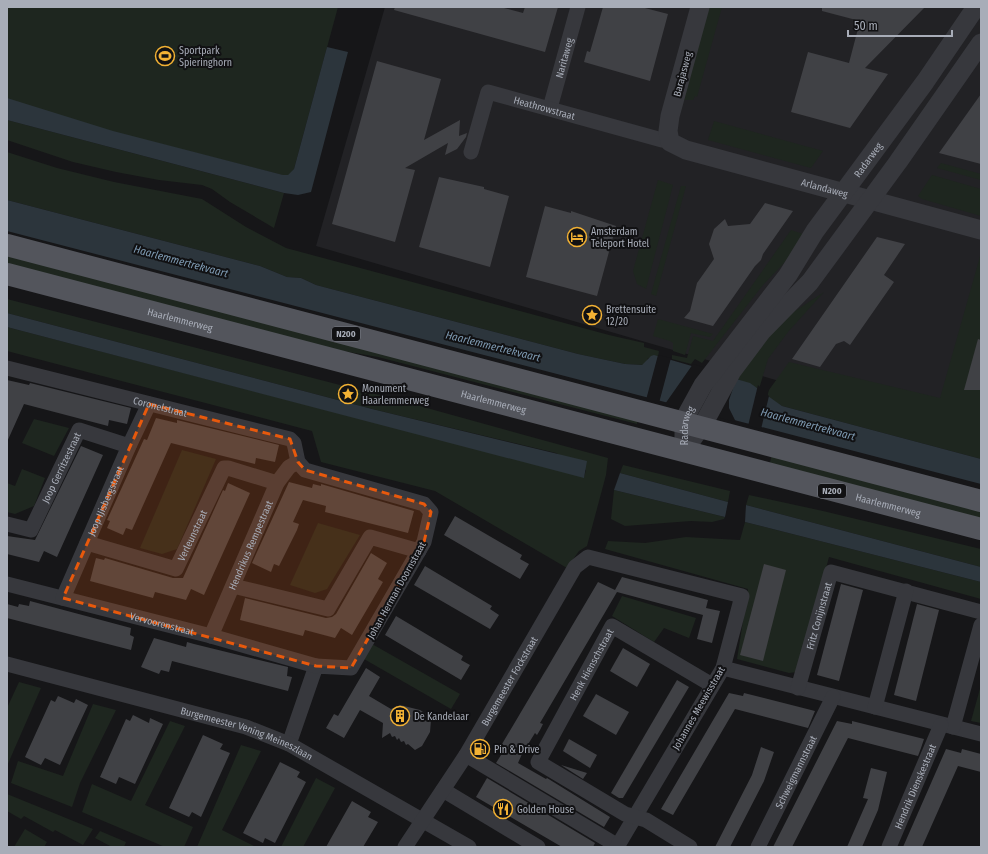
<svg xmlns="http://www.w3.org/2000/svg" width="988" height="854" font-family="'Fira Sans Condensed',sans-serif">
<rect width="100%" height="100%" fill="#161618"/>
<path fill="#222225" d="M385 7H981V432L817 392 316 246Z"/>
<g fill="#1e261f">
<path d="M7 7H338L294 169 291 174 286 176 7 105Z"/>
<path d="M709 7H722L697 97 695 96 693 100H684Z"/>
<path d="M7 120 284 193 274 228 230 202 212 189 202 185 159 180 116 172 73 162 7 140Z"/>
<path d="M714 121 823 151 811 168 708 140Z"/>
<path d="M7 152 57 168 114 182 202 199 246 227 286 248 609 335 644 343V347L659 351 658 357 648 358 646 363 642 365 625 364 578 354 316 285 301 278 287 277 260 266 7 200Z"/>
<path d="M941 163 981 174V180L937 168Z"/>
<path d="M932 175 981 189V216L922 199 918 196Z"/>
<path d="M658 180 673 185 646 289 637 284 633 271Z"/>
<path d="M681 186H686L656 296 651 294Z"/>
<path d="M791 230 803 234 785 262 763 285 702 363 695 359 691 364 672 359V355L687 358 693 336 713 341Z"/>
<path d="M7 253 638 418 637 424 378 357 314 346 7 266Z"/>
<path d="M981 253V459L782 406 767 397 769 390 789 362 940 398Z"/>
<path d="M824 292 788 332 768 359 759 389 737 379 777 323Z"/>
<path d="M7 299 398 400 608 458 606 475 587 546 579 551 567 568 435 491 321 462 312 431 7 351V327L584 477 586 470 556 453 372 409 7 313Z"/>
<path d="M658 319 713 334 710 337 691 333 685 355 673 351V343L670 341 653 336Z"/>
<path d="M34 419 69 428 54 456 22 443Z"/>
<path d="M182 450 216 459 177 549 162 554 140 548Z"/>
<path d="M772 454 981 508V521L769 467Z"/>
<path d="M623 465 730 491 728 502 620 473Z"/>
<path d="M22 469 45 478 34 506 15 514 7 512V483L15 486Z"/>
<path d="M614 490 725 517 724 519 712 522 691 521 625 526 611 519Z"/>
<path d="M749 495 823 511 981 549V567L746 505Z"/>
<path d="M745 522 981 582V599L829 557 799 670 797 672 789 673 737 659 748 589 605 549 608 541 645 543 686 537 740 540Z"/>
<path d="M318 523 360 535 327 589 315 593 290 585Z"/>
<path d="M622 596 696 618 689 638 664 628 654 642 612 616Z"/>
<path d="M372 644 460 694 451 709 364 659Z"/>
<path d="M19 682 41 688 7 766V708Z"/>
<path d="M981 685V723L971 721Z"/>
<path d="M93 704 116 710 80 783 72 807 11 783 18 761 63 776Z"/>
<path d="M170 721 185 726 145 805 193 827 184 847H165L82 812 92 784 131 801Z"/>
<path d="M241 745 261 751 222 830 256 847H197Z"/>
<path d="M316 778 335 788 303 847H281Z"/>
<path d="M7 794 93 829 83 845 55 830 53 832 24 816 21 819 7 811Z"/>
<path d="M25 829 47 842 44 847H14Z"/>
<path d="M100 831 126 842 124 847H112L95 838Z"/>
</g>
<g fill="#2c353c">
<path d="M327 47 348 52 311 192 298 195 284 193 7 120V98L113 131 283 175H288L294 169Z"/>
<path d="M7 200 260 266 287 277 301 278 316 285 578 354 625 364 642 365 651 356 654 355 750 383 782 406 981 459V484L7 231Z"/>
<path d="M7 313 372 409 587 461 584 478 7 327Z"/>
<path d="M620 473 728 502 725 517 614 490Z"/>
<path d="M746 505 981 567V582L745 522Z"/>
</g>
<g fill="#161618">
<path d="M658 355 671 358 659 403 646 400Z"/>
<path d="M693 364 737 377 729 400V408L736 422 665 404Z"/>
<path d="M758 385 769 396 761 429 748 426Z"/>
</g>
<g fill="#404145">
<path d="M395 7H500L523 13 525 7H558L545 52 394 10Z"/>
<path d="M603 7H641L668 14 650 81 584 62 587 51 590 52Z"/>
<path d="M822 7H925L865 68 888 74 850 128 791 112 808 52 849 63 860 21 822 11Z"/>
<path d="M377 61 441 79 424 140 460 120 459 136 467 133 466 137 457 149 445 155 448 143 405 168 415 170 395 242 332 224Z"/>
<path d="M981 94V164L939 153Z"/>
<path d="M439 177 484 187V189L509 196 490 267 419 247Z"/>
<path d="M765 203 793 211 763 254 761 260 755 266 713 326 684 318 690 311 697 283 714 259 709 244 714 229 725 219 728 226 750 224Z"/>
<path d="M545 206 571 213V211L616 226 597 296 526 277Z"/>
<path d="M877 237 905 244 884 275 894 282 850 345 844 341 836 344 820 367 792 359Z"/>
<path d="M978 339 981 340V390H964Z"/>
<path d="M7 380 29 385 30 383 131 408 127 424 109 420 108 426 24 404 7 442Z"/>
<path d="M156 418 177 423V420L279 445 275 462 256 458 255 464 171 443 132 530 126 528 123 535 107 528 110 521 107 520 144 439 147 440Z"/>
<path d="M81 446 103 455 57 557 44 551 39 562 7 554V536L35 540Z"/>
<path d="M289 482 312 488 313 484 321 486V484L414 511 408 533 325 512 326 506 303 500 293 522 299 524 297 530 279 566 274 564 271 572 252 563Z"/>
<path d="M228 483 250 493 204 595 191 589 186 600 155 592 153 598 90 581 96 558 104 560 105 558 173 578H183L223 490 225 491Z"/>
<path d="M455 516 522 555 520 559 529 564 520 579 444 535Z"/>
<path d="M371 553 387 563 378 579 383 582 352 635 341 628 335 638 305 630 303 636 240 620 245 598 326 618 332 617 336 614Z"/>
<path d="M764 564 786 570 763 661 740 655Z"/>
<path d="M425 566 492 606 490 609 499 615 490 629 414 585Z"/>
<path d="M622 577 708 600 706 608 720 611 712 643 697 639 703 615 617 592 540 723 543 724 540 730 537 735 535 733 522 754 518 763 546 779 547 778 610 817 604 827 496 763 506 747 502 744 598 582 615 590Z"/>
<path d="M841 584 863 590 839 681 817 675Z"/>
<path d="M30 601 131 628 130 635 134 637 131 650 7 618V604L18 607 19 604 29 606Z"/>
<path d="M917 604 939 610 916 701 894 695Z"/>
<path d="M396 616 463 656 461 660 470 665 461 680 385 635Z"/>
<path d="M154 638 186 647 187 642 194 644 288 667 287 676 292 677 288 691 172 661 169 672 161 670 159 674 141 667Z"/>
<path d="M623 648 650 664 637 687 610 671Z"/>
<path d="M366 668 380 677 369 696 391 709 400 705 420 710 429 716 431 720 430 732 422 746 415 750 408 744 406 745 404 741 401 742 399 738 397 740 395 736 392 737 390 733 382 738 383 723 360 710 344 738 326 728 334 714 338 716Z"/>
<path d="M677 680 689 687 623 798H619L611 793Z"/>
<path d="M729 693 743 696 744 693 815 711 808 728 735 709 673 815 661 809Z"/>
<path d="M596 694 629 712 616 735 583 716Z"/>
<path d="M58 696 74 703 76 699 88 705 60 765 45 758 41 765 25 757 51 700 55 702Z"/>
<path d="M133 715 149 723 150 718 163 724 135 784 119 777 116 784 100 777 126 719 130 721Z"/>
<path d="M837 721 852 724V721L924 739 921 748 918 756 848 738 792 847H773Z"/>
<path d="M203 735 223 744 220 749 230 753 201 817 192 812 189 817 169 808Z"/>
<path d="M569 739 597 755 590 768 563 751Z"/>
<path d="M761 747 774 752 764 781 730 847H715L752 775Z"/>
<path d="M946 749 961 753 962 749 981 754V772L958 766 922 847H903Z"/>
<path d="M280 762 300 772 297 777 306 782 275 843 265 838 263 843 243 833Z"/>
<path d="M561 765 587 773 583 779Z"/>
<path d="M871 768 887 772 878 810 862 847H847L868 799 863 798Z"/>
<path d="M487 778 595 843 593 847H562L476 797Z"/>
<path d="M352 801 371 812 368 817 378 822 363 847H326Z"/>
</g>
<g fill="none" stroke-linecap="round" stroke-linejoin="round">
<g stroke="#37383d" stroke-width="15">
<path id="s1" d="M550 108 578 7"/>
<path id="s2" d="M471 152 488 92 662 140"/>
<path id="s3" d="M7 368 290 439 294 443 298 462 305 470 424 504 431 512 424 542 351 668 316 666 289 744"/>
<path id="s4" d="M7 524 31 530 79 430 129 446"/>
<path id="s5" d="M87 543 176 569 224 468H228L277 483"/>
<path id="s6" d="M7 584 211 636 316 666"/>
<path d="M233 586 328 609 370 537 419 551"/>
<path id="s7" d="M63 598 129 446 149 404"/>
<path id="s8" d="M211 636 277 483 289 467 298 462"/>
<path id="s9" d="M7 664 246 727 289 744 469 847"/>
<path d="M723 668 981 734"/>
<path id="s10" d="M798 688 831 572 981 612"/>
<path d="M875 707 906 591"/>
<path d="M953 727 981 625"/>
<path d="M466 755 618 846"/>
<path d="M443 790 538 847"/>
<path id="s11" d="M405 847 466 755 575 567 588 557 742 596 723 668 617 847"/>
<path id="s12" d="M690 847 646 820 625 814 538 762 612 626 712 685"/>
<path id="s13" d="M758 847 833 697"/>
<path id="s14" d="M889 847 941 725"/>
</g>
<g stroke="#37383d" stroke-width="19">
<path id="s15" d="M700 7 670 116 668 131 670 142 686 150 981 230"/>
<path d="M693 438 705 421 732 371 762 331 810 282 898 162 981 43"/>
<path id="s16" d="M684 452V423L686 416 703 385 788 275 815 231 925 82 976 7"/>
</g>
<g stroke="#53555c" stroke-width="22">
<path d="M7 245 981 501"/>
<path id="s17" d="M7 274 981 529"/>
</g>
</g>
<path fill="#e8590c" fill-opacity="0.2" stroke="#e8590c" stroke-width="3" stroke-dasharray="8 5" stroke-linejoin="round" d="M149 404 290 439 298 462 305 470 424 504 431 512 424 542 351 668 316 666 63 598Z"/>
<defs>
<symbol id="stadium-ring" viewBox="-11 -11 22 22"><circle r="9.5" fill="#111113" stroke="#f2b134" stroke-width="1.5"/><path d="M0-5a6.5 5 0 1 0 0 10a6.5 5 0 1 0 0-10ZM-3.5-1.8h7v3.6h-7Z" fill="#f2b134"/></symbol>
<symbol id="hotel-ring" viewBox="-11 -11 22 22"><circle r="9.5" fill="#111113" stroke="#f2b134" stroke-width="1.5"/><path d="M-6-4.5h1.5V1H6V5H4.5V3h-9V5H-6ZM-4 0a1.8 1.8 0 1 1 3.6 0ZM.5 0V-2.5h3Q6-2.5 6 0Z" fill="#f2b134"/></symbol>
<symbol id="sight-ring" viewBox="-11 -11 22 22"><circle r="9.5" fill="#111113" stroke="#f2b134" stroke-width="1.5"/><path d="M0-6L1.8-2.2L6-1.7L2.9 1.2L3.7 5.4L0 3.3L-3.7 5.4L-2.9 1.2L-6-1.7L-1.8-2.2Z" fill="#f2b134"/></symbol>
<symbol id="building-ring" viewBox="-11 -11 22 22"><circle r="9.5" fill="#111113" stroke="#f2b134" stroke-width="1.5"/><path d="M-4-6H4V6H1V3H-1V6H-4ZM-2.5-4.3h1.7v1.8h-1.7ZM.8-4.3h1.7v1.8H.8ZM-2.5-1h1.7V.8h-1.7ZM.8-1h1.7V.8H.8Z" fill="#f2b134"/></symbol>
<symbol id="fuel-ring" viewBox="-11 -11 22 22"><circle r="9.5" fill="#111113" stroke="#f2b134" stroke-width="1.5"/><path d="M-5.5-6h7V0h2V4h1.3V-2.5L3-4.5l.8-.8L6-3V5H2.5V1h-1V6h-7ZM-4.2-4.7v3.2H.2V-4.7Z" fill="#f2b134"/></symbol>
<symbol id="restaurant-ring" viewBox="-11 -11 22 22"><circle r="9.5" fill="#111113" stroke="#f2b134" stroke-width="1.5"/><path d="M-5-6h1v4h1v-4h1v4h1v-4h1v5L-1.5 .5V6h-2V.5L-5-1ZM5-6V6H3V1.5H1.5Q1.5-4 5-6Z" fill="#f2b134"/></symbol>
</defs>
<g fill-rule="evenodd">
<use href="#stadium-ring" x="154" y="45" width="22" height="22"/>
<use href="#hotel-ring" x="566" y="226" width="22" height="22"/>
<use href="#sight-ring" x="581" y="304" width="22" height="22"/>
<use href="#sight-ring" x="337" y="383" width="22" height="22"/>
<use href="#building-ring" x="389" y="705" width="22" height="22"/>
<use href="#fuel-ring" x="469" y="738" width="22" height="22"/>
<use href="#restaurant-ring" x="492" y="798" width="22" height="22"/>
</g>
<g text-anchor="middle" stroke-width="4" stroke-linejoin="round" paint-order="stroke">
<g fill="#111113" stroke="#7b7e86" stroke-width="1">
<rect x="332" y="327" width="28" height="14" rx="3"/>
<rect x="818" y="484" width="28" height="14" rx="3"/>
</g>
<g font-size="9" font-weight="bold" fill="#a8adb8">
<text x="346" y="337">N200</text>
<text x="832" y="494">N200</text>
</g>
<g font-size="10" fill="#a8adb8" stroke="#111113" text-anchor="start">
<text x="179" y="54">Sportpark<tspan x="179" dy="12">Spieringhorn</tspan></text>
<text x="591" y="235">Amsterdam<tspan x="591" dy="12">Teleport Hotel</tspan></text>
<text x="606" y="313">Brettensuite<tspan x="606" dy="12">12/20</tspan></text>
<text x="362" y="392">Monument<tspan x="362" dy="12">Haarlemmerweg</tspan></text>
<text x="414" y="720">De Kandelaar</text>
<text x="494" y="753">Pin &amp; Drive</text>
<text x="517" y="813">Golden House</text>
</g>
<g font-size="10" fill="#a8adb8" stroke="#111113">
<text dy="4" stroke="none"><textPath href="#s1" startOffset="52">Naritaweg</textPath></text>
<text transform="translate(682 74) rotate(-75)" y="4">Barajasweg</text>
<text dy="4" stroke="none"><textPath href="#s2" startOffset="121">Heathrowstraat</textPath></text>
<text dy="4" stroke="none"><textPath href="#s16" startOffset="351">Radarweg</textPath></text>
<text dy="4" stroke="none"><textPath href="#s15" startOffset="301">Arlandaweg</textPath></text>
<text dy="4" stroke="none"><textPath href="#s17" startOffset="179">Haarlemmerweg</textPath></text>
<text dy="4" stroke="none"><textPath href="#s17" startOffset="503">Haarlemmerweg</textPath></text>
<text dy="4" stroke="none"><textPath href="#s3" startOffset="158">Coronelstraat</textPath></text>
<text dy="4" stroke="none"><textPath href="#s16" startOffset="27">Radarweg</textPath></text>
<text dy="4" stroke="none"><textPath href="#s4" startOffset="94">Joop Gerritzestraat</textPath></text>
<text dy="4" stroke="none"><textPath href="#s7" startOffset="106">Joop IJisbergstraat</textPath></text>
<text dy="4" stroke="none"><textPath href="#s17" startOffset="911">Haarlemmerweg</textPath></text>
<text dy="4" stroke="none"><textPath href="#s5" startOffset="130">Verleunstraat</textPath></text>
<text dy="4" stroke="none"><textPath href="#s8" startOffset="99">Hendrikus Rempestraat</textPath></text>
<text transform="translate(396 590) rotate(-61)" y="4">Johan Herman Doornstraat</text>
<text dy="4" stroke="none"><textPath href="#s10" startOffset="75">Fritz Conijnstraat</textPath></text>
<text dy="4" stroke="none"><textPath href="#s6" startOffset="160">Vervoorenstraat</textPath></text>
<text dy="4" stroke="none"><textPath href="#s12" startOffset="286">Henk Hienschstraat</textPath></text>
<text dy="4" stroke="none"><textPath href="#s11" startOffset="196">Burgemeester Fockstraat</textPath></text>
<text transform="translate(698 708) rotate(-60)" y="4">Johannes Meewisstraat</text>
<text dy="4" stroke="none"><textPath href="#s9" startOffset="250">Burgemeester Vening Meineszlaan</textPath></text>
<text dy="4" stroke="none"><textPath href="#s13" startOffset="84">Schweigmannstraat</textPath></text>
<text dy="4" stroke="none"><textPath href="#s14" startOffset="66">Hendrik Dienskestraat</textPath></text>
</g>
<g font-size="11" font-style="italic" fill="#7f9bb3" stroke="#111113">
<text transform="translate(181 261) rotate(15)" y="4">Haarlemmertrekvaart</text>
<text transform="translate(493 346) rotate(14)" y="4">Haarlemmertrekvaart</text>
<text transform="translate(808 424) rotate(15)" y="4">Haarlemmertrekvaart</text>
</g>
</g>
<rect width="988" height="854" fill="none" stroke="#a8adb8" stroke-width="16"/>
<path d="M848 30v6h104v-6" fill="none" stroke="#a8adb8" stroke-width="2"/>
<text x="854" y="30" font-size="12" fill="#a8adb8" stroke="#111113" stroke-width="3" paint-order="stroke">50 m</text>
</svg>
